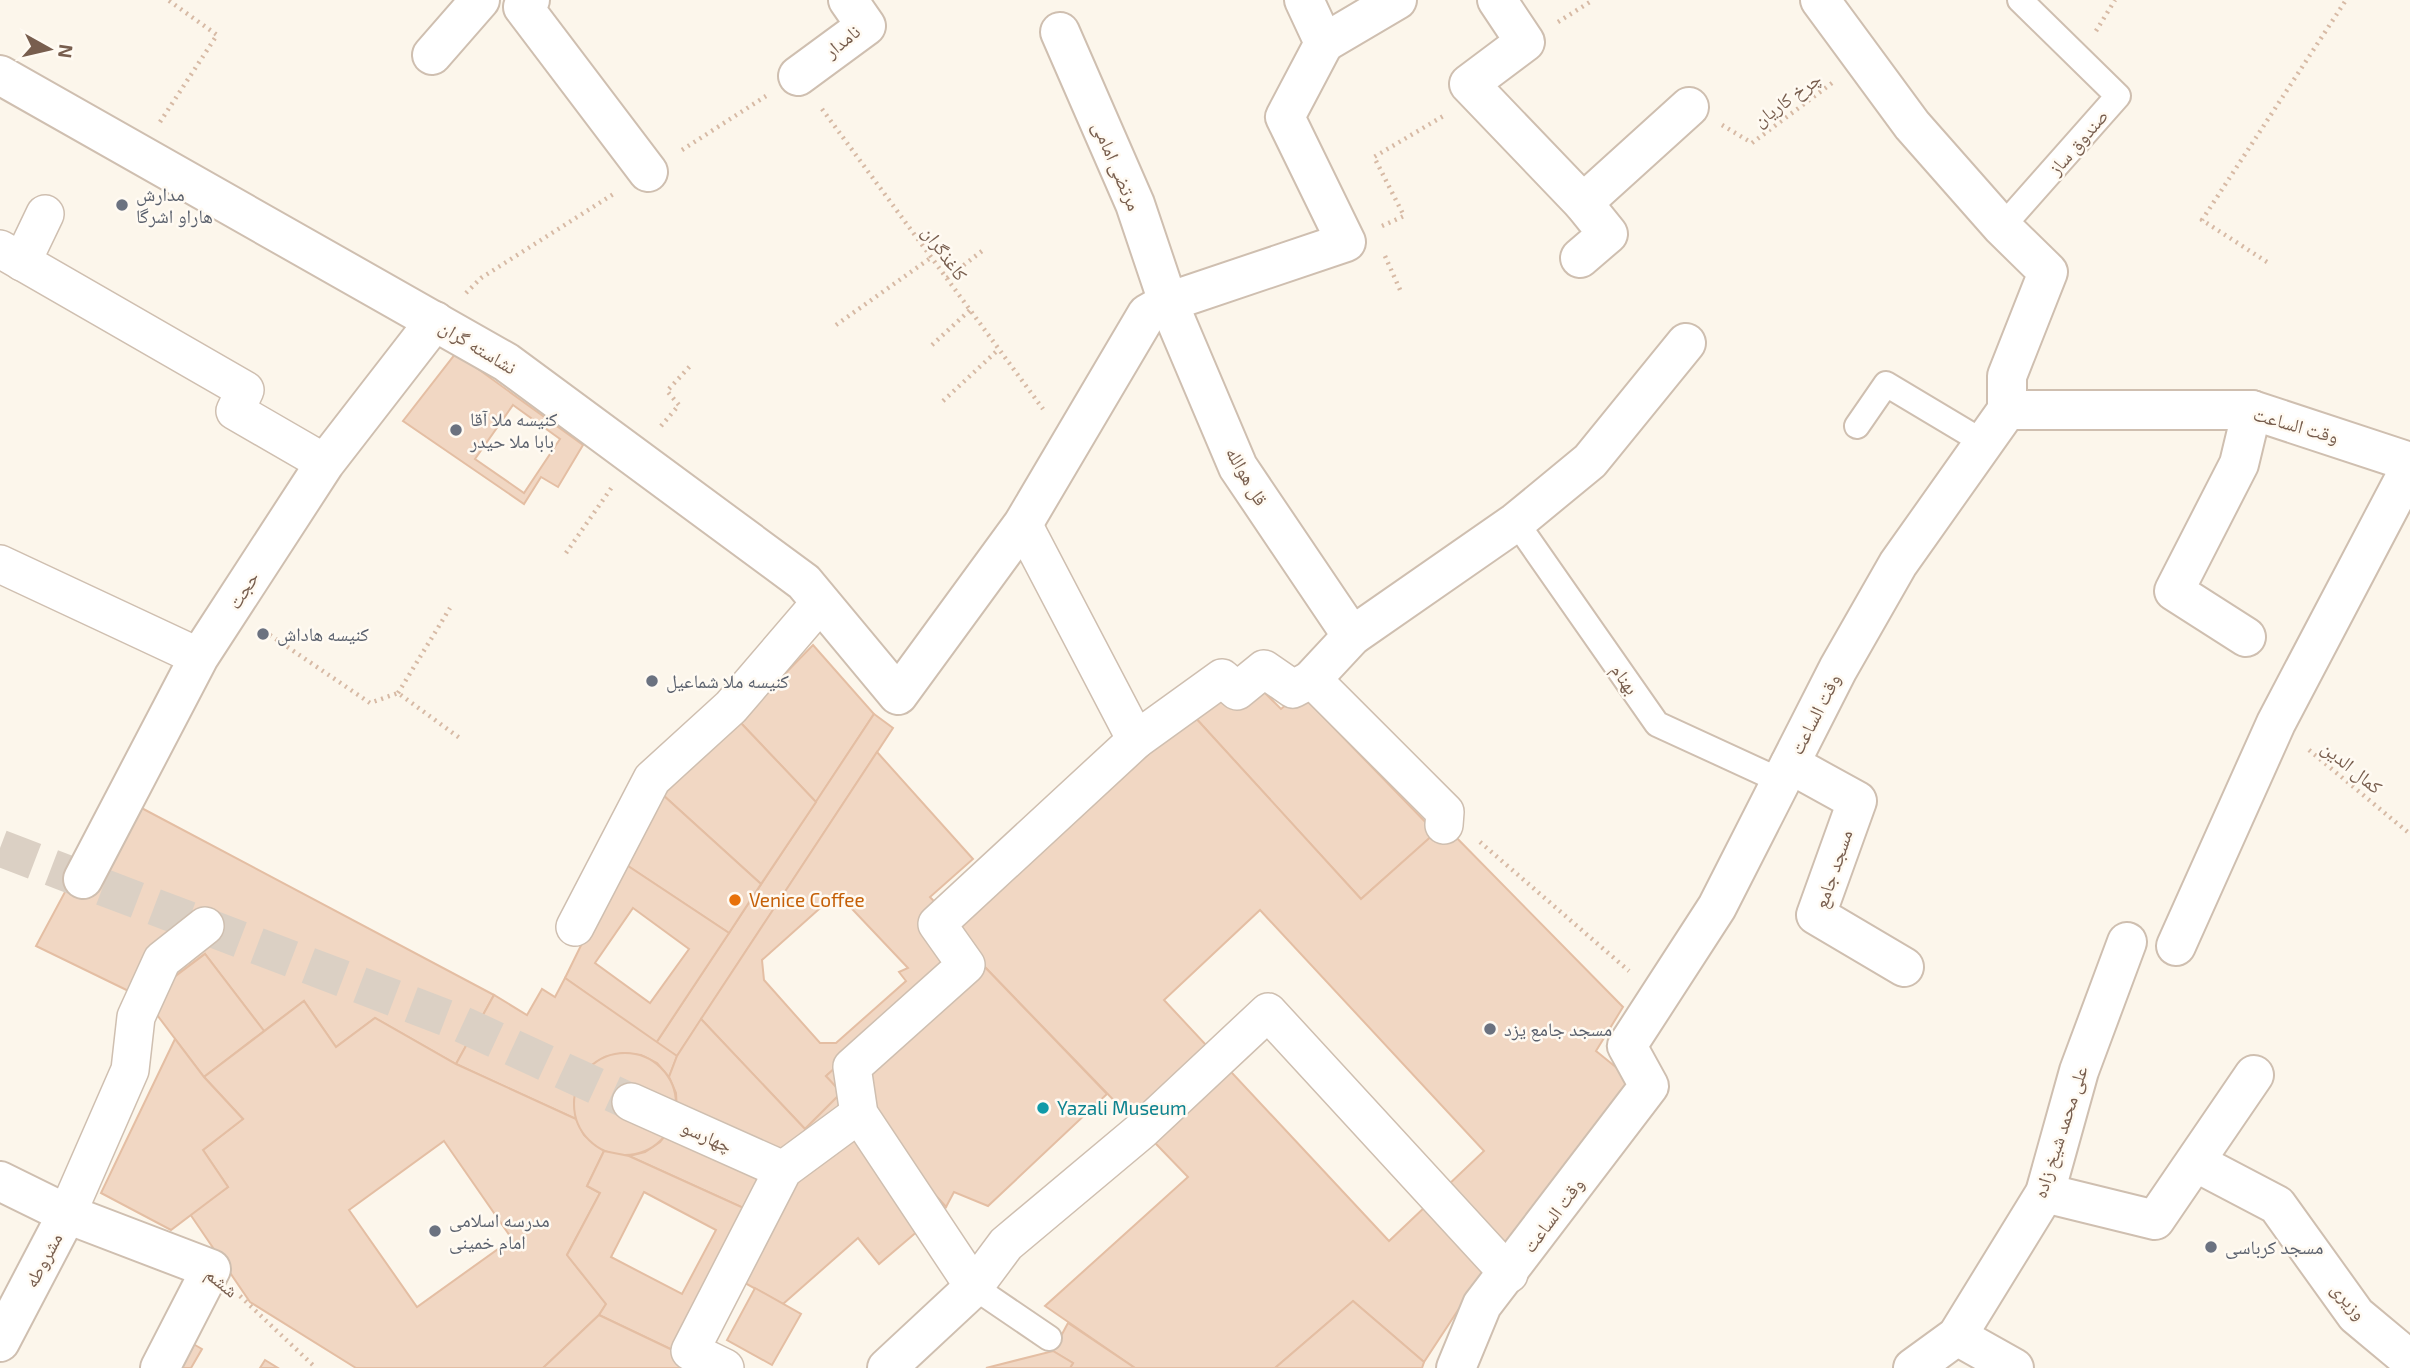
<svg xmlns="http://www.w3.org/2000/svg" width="2410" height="1368" font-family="'Exo 2','Noto Naskh Arabic',sans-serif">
<rect width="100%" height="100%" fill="#fcf6eb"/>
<g fill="#f1d7c3" stroke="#e4bea3" stroke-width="2" fill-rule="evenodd">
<path d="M456 353 583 445 558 487 541 477 524 504 403 421ZM513 405 560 439 524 493 475 459Z"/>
<path d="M813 645 874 714 816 802 739 721Z"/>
<path d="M1259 687 1281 709 1300 693 1436 833 1361 899 1192 714 1225 691Z"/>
<path d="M874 714 893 728 677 1056 656 1043Z"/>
<path d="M1192 714 1361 899 1444 825 1623 1007 1596 1051 1643 1089 1489 1263 1424 1362 1353 1301 1275 1368H1135L1045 1306 1188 1177 953 934ZM1260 910 1484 1151 1389 1241 1164 1000Z"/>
<path d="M739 721 816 802 761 884 663 795Z"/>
<path d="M877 752 973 859 930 897 945 913 954 961 826 1076 842 1092 805 1129 701 1019ZM837 893 908 968 899 972 906 981 836 1043H820L764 980 762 960Z"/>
<path d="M117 795 494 995 456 1064 375 1018 336 1047 304 1001 264 1031 205 954 145 999 36 946Z"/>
<path d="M663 795 761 884 729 933 622 862Z"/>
<path d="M622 862 729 933 656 1043 565 978ZM633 908 689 949 650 1003 595 963Z"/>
<path d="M953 934 1107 1094 988 1206 954 1192 946 1207 826 1076 954 961Z"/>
<path d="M205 954 264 1031 204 1077 145 999Z"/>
<path d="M565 978 677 1056 669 1077 657 1063 641 1055 623 1053 605 1057 589 1067 578 1084 574 1102 576 1119 456 1064 494 995 527 1015 542 989 555 997Z"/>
<path d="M304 1001 336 1047 375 1018 456 1064 576 1119 584 1135 604 1151 587 1186 600 1193 567 1255 606 1304 599 1315 543 1368H356L250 1302 190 1214 228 1187 203 1150 243 1119 204 1077ZM444 1141 512 1239 417 1307 349 1210Z"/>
<path d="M701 1019 805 1129 842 1092 946 1207 879 1264 858 1238 783 1304 727 1273 748 1210 629 1156 645 1152 660 1142 671 1128 677 1111 676 1093 669 1077 677 1056Z"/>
<path d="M175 1039 204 1077 243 1119 203 1150 228 1187 171 1230 101 1193Z"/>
<circle cx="625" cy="1104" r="51"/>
<path d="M604 1151 629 1156 748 1210 685 1356 599 1315 606 1304 567 1255 600 1193 587 1186ZM644 1192 716 1230 682 1294 611 1257Z"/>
<path d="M755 1288 801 1314 772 1365 727 1340Z"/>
<path d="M1353 1301 1424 1362 1422 1368H1275Z"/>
<path d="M599 1315 685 1356 679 1368H543Z"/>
<path d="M1068 1323 1135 1368H1070L1073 1363 1053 1351Z"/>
<path d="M188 1341 202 1349 191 1368H172Z"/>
<path d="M1053 1351 1073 1363 1070 1368H986Z"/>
<path d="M265 1360 278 1368H260Z"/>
</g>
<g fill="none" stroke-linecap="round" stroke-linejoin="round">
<path stroke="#dbd0c4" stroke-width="37" stroke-dasharray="37 18" stroke-linecap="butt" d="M0 848 457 1022 631 1102"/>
<defs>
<g id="service">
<path d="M2002 227 2118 96 2020 0"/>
<path d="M1857 426 1886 384 1983 442"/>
<path d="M1516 522 1657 724 1781 781"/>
<path d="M974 1287 1049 1338"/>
</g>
<g id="pedestrian">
<path d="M0 249 245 390 235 411 325 463"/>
<path d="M22 262 45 214"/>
<path d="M1023 524 1136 740 1222 678 1237 691 1264 669 1293 689 1312 679 1445 812 1444 825"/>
<path d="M0 564 199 657"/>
<path d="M1136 740 937 924 966 965 852 1067 859 1114 974 1287 1006 1244 1142 1130 1268 1012 1509 1274"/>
<path d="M575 927 652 779 731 707 820 603"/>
<path d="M631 1102 783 1170"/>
<path d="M67 1214 130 1070 136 1017 162 960 205 926"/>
<path d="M725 1368 690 1351 783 1170 859 1114"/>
</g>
<g id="minor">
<path d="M530 0 523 7 648 172"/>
<path d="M1497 0 1525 42 1469 84 1583 203 1689 107"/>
<path d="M1820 0 1912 125 2002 227 2048 272 2007 376V410"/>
<path d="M1060 32 1135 204 1168 302 1238 467 1352 636"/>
<path d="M1324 43 1397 0"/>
<path d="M432 55 480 0"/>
<path d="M0 75 506 362 804 582 898 695 1023 524 1147 314 1168 302 1346 242 1285 117 1324 43 1304 0"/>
<path d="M798 76 866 26 848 0"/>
<path d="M1580 258 1608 234 1583 203"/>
<path d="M2246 637 2174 591 2239 464 2252 410"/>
<path d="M1312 679 1352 636 1516 522 1590 461 1686 343"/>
<path d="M1790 764 1857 801 1816 915 1904 967"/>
<path d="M83 879 199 657 325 463 435 321"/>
<path d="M2176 946 2276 723 2410 468"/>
<path d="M2197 1163 2277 1205 2356 1315 2410 1360"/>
<path d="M0 1181 67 1214 211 1269 160 1368"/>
<path d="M2045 1193 2155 1220 2254 1075"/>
<path d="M1957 1336 2014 1368"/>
<path d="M0 1342 67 1214"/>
<path d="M1456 1368 1482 1305 1649 1086 1627 1046 1717 907 1838 669 1898 564 2007 410H2252L2410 462"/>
<path d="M1913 1368 1957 1336 2045 1193 2079 1071 2127 942"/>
</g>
<path id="tertiary" d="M887 1368 974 1287"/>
</defs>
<use href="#service" stroke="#cfbfb0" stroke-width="28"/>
<use href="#pedestrian" stroke="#cfbfb0" stroke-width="40"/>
<use href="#minor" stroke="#cfbfb0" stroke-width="42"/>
<use href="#tertiary" stroke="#cfbfb0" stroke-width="42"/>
<g stroke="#d7baa5" stroke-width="4.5" stroke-dasharray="2 5" stroke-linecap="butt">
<path d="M1558 22 1593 0"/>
<path d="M2096 31 2115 0"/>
<path d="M822 109 1043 409"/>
<path d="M160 122 217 35 168 0"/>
<path d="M1722 125 1752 143 1832 83"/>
<path d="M682 150 766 96"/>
<path d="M1382 226 1404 216 1374 157 1445 115"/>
<path d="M1385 256 1401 292"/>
<path d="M2267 262 2202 220 2346 0"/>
<path d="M947 278 982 251"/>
<path d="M466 293 481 278 615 193"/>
<path d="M836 325 932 257"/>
<path d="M932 345 970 310"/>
<path d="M943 401 999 349"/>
<path d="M661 426 679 405 667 391 692 364"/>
<path d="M566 553 612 487"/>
<path d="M264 631 370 703 398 693 461 739"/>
<path d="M398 693 450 608"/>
<path d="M2309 750 2410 834"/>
<path d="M1480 842 1629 971"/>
<path d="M240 1296 316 1368"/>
</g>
<use href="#service" stroke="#fff" stroke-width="24"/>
<use href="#pedestrian" stroke="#fff" stroke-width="37"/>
<use href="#minor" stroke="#fff" stroke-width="38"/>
<use href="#tertiary" stroke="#fff" stroke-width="38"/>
</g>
<g fill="#6b7280" stroke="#fffaf2" stroke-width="2.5">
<circle cx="122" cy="205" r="7"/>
<circle cx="456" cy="430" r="7"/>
<circle cx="263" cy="634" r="7"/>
<circle cx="652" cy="681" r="7"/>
<circle cx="1490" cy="1029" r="7"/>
<circle cx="435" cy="1231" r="7"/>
<circle cx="2211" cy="1247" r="7"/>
</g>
<circle fill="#e8710a" stroke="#fffaf2" stroke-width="2.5" cx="735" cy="900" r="7"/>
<circle fill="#0f9aa8" stroke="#fffaf2" stroke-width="2.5" cx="1043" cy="1108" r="7"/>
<g text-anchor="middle" stroke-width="5" stroke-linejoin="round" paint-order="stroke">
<g font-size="19" fill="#785e4e" stroke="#fffaf2">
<text transform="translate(842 41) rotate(-39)" y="7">نامدار</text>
<text transform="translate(1787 99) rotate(-36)" y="7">چرخ کاریان</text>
<text transform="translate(2078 142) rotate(-49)" y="7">صندوق ساز</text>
<text transform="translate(1117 166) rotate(67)" y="7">مرتضی امامی</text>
<text transform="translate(945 253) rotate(54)" y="7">کاغذگران</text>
<text transform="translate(478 347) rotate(31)" y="7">نشاسته گران</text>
<text transform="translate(2296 425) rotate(16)" y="7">وقت الساعت</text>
<text transform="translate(1247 476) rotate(60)" y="7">قل هوالله</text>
<text transform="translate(243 590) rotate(-57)" y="7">حجت</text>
<text transform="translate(1625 679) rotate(55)" y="7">بهنام</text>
<text transform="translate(1815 714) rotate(-63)" y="7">وقت الساعت</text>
<text transform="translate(2352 767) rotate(39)" y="7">کمال الدین</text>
<text transform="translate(1833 869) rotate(-71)" y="7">مسجد جامع</text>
<text transform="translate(2060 1132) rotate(-72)" y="7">علی محمد شیخ زاده</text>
<text transform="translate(707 1136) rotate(24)" y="7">چهارسو</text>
<text transform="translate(1553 1215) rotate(-53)" y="7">وقت الساعت</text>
<text transform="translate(43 1260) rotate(-62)" y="7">مشروطه</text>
<text transform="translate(222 1282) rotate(39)" y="7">ششم</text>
<text transform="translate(2349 1301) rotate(50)" y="7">وزیری</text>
</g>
<g font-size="19" fill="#5b616d" stroke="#fffaf2" text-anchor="start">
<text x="136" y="201">مدارش<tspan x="136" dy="22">هاراو اشرگا</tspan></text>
<text x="470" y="426">کنیسه ملا آقا<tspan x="470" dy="22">بابا ملا حیدر</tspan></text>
<text x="277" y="641">کنیسه هاداش</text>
<text x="666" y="688">کنیسه ملا شماعیل</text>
<text x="1504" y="1036">مسجد جامع یزد</text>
<text x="449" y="1227">مدرسه اسلامی<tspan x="449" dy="22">امام خمینی</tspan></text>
<text x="2225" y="1254">مسجد کرباسی</text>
</g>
<g font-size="19" fill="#c56008" stroke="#fffaf2" text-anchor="start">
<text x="749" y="907">Venice Coffee</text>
</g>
<g font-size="19" fill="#0d838f" stroke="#fffaf2" text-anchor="start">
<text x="1057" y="1115">Yazali Museum</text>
</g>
</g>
<g transform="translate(49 49) rotate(98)" stroke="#fffaf2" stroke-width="5" paint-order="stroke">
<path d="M0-5L12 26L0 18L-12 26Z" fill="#785e4e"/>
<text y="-10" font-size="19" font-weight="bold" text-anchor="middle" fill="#785e4e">N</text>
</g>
</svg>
